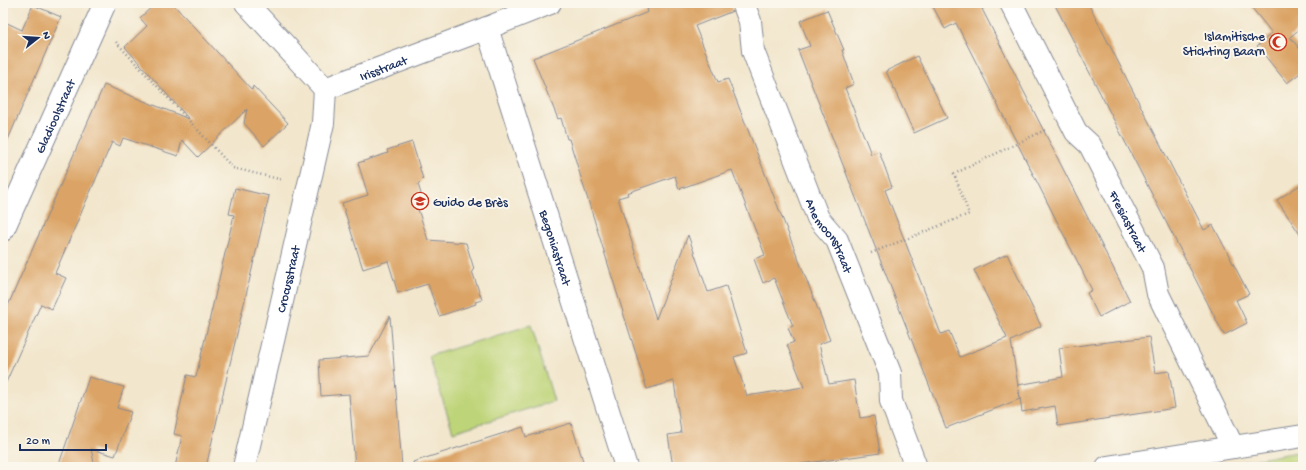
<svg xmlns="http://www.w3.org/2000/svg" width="1306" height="470" font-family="'Gochi Hand',sans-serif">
<rect width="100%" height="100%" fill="#fbf7ec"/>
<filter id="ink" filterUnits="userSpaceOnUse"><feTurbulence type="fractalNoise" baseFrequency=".025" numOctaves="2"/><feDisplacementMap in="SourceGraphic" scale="8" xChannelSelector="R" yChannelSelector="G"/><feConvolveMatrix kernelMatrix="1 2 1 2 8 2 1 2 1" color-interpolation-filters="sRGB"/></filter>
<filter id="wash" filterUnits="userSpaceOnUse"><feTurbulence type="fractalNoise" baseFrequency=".012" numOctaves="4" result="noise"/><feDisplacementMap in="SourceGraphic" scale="16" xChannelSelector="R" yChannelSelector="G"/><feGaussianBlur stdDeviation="0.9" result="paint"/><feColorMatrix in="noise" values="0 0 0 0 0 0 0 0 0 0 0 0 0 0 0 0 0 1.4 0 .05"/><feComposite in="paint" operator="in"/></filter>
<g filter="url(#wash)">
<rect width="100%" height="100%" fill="#f2e6cc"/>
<g fill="#bed478" stroke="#6c826b">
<path d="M531 325 554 401 453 432 429 356Z"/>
<path d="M1303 451V467H1214Z"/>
</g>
<g id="blocks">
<g fill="#dba466" fill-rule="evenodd">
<path d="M156 3H172L252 90 253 86 288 123 264 146 244 123 247 109 198 157 182 140 178 156 123 138 120 146 112 142 55 273 66 278 52 309 41 304 3 389V317L104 85 189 119 125 47 147 26 140 18Z"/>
<path d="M661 3H731L733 11 695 26 718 82 728 79 830 340 819 344 829 384 854 380 860 418 874 416 880 453 779 467H673L668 435 681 433 674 381 647 389 569 139H567L561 118 558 119 533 58 648 12 647 9ZM732 170 765 255 754 259 763 283 774 278 793 326 788 328 794 342 787 345 804 387 747 396 734 357 747 353 726 286 708 292 688 235 656 319 618 198 628 195 627 193 675 176 679 189Z"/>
<path d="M931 3H992L982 9 1130 301 1099 317 1087 293 1092 290 956 23 945 29Z"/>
<path d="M1054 3H1088L1204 230 1213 225 1249 294 1236 300 1247 323 1224 335Z"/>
<path d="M1248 3H1303V26L1290 37 1303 53V71L1287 83 1257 46 1272 33Z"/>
<path d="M33 5 61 17 3 151V21L22 30Z"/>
<path d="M827 10 844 50H842L854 84 845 88 871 154 879 151 892 187 885 190 941 334 949 331 960 357 1007 338 974 270 1007 254 1041 326 1011 341 1020 399 946 428 798 50 810 46 800 21Z"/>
<path d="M917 56 947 118 914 133 886 71Z"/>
<path d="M412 142 423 179 418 184 423 200 416 203 428 240 466 243 474 269 472 271 482 300 475 302 476 304 439 316 428 284 398 293 388 261 363 269 342 203 368 195 358 163 388 153 387 150Z"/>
<path d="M1303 183V239L1277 200Z"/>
<path d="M235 188 269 196 206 467H175L182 436 174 434 187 375 196 377 234 215 229 214Z"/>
<path d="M390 316 402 467H355L349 394 321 396 319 360 369 356Z"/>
<path d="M1149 337 1155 373 1169 371 1175 408 1058 426 1055 406 1022 412 1018 385 1063 377 1059 348Z"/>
<path d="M89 377 124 387 117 408 131 412 115 456 91 449 95 467H58Z"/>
<path d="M571 423 585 467H414L413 462 523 427 526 437Z"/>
</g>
</g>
</g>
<g filter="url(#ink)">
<use href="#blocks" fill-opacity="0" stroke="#868a95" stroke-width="1"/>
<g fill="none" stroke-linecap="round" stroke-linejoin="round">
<defs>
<g id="street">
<path d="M246 3 325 89"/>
<path id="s1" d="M743 3 750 21 753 51 818 218 837 240 890 373 891 401 916 467"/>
<path id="s2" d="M1011 3 1076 132 1090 145 1153 268 1158 294 1233 447"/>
<path id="s3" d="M487 28 626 467"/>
<path id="s4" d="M325 89 487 28 550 3"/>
<path id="s5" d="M3 230 105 3"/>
<path id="s6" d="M244 467 323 123 325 89"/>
<path d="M1107 467 1303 436"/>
</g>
</defs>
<use href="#street" stroke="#868a95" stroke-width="24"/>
<g stroke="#868a95" stroke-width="2.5" stroke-dasharray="1 3" stroke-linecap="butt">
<path d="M116 42 233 168 283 180"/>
<path d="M871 253 969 214 954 174 1047 129"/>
</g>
<use href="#street" stroke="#fff" stroke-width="22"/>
</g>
</g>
<defs>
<symbol id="mosque-ring" viewBox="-11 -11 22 22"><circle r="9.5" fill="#fbf7ec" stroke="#c8321e" stroke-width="1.5"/><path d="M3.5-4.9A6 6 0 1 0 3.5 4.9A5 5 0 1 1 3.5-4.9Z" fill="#c8321e"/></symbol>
<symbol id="school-ring" viewBox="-11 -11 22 22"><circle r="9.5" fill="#fbf7ec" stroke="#c8321e" stroke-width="1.5"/><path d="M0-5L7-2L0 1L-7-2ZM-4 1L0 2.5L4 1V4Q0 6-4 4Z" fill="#c8321e"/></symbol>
</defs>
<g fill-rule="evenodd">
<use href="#mosque-ring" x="1268" y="32" width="20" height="20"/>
<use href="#school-ring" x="410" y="191" width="20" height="20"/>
</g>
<g text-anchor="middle" stroke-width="4" stroke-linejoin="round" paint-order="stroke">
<g font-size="13" fill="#1b2f5e" stroke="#fbf7ec" text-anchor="end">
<text x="1265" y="40">Islamitische<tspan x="1265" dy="15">Stichting Baarn</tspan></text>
<text x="433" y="206" text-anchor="start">Guido de Brès</text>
</g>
<g font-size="13" fill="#1b2f5e" stroke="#fbf7ec">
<text dy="5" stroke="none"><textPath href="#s4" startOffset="62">Irisstraat</textPath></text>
<text dy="5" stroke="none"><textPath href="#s5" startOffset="125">Gladioolstraat</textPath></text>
<text dy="5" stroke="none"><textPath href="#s2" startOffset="249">Fresiastraat</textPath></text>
<text dy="5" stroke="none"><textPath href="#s1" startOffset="250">Anemoonstraat</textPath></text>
<text dy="5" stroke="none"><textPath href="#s3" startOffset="230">Begoniastraat</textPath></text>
<text dy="5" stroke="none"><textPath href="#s6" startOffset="193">Crocusstraat</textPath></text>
</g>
</g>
<rect width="1306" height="470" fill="none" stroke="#fbf7ec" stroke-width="16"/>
<g transform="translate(38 38) rotate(73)" stroke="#fbf7ec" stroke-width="3" paint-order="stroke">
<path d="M0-3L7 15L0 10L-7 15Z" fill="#1b2f5e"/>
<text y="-6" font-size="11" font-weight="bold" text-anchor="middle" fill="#1b2f5e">N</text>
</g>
<path d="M20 444v6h86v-6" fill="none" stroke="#1b2f5e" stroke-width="2"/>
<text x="26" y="444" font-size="12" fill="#1b2f5e" stroke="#fbf7ec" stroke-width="3" paint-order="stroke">20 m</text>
</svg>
